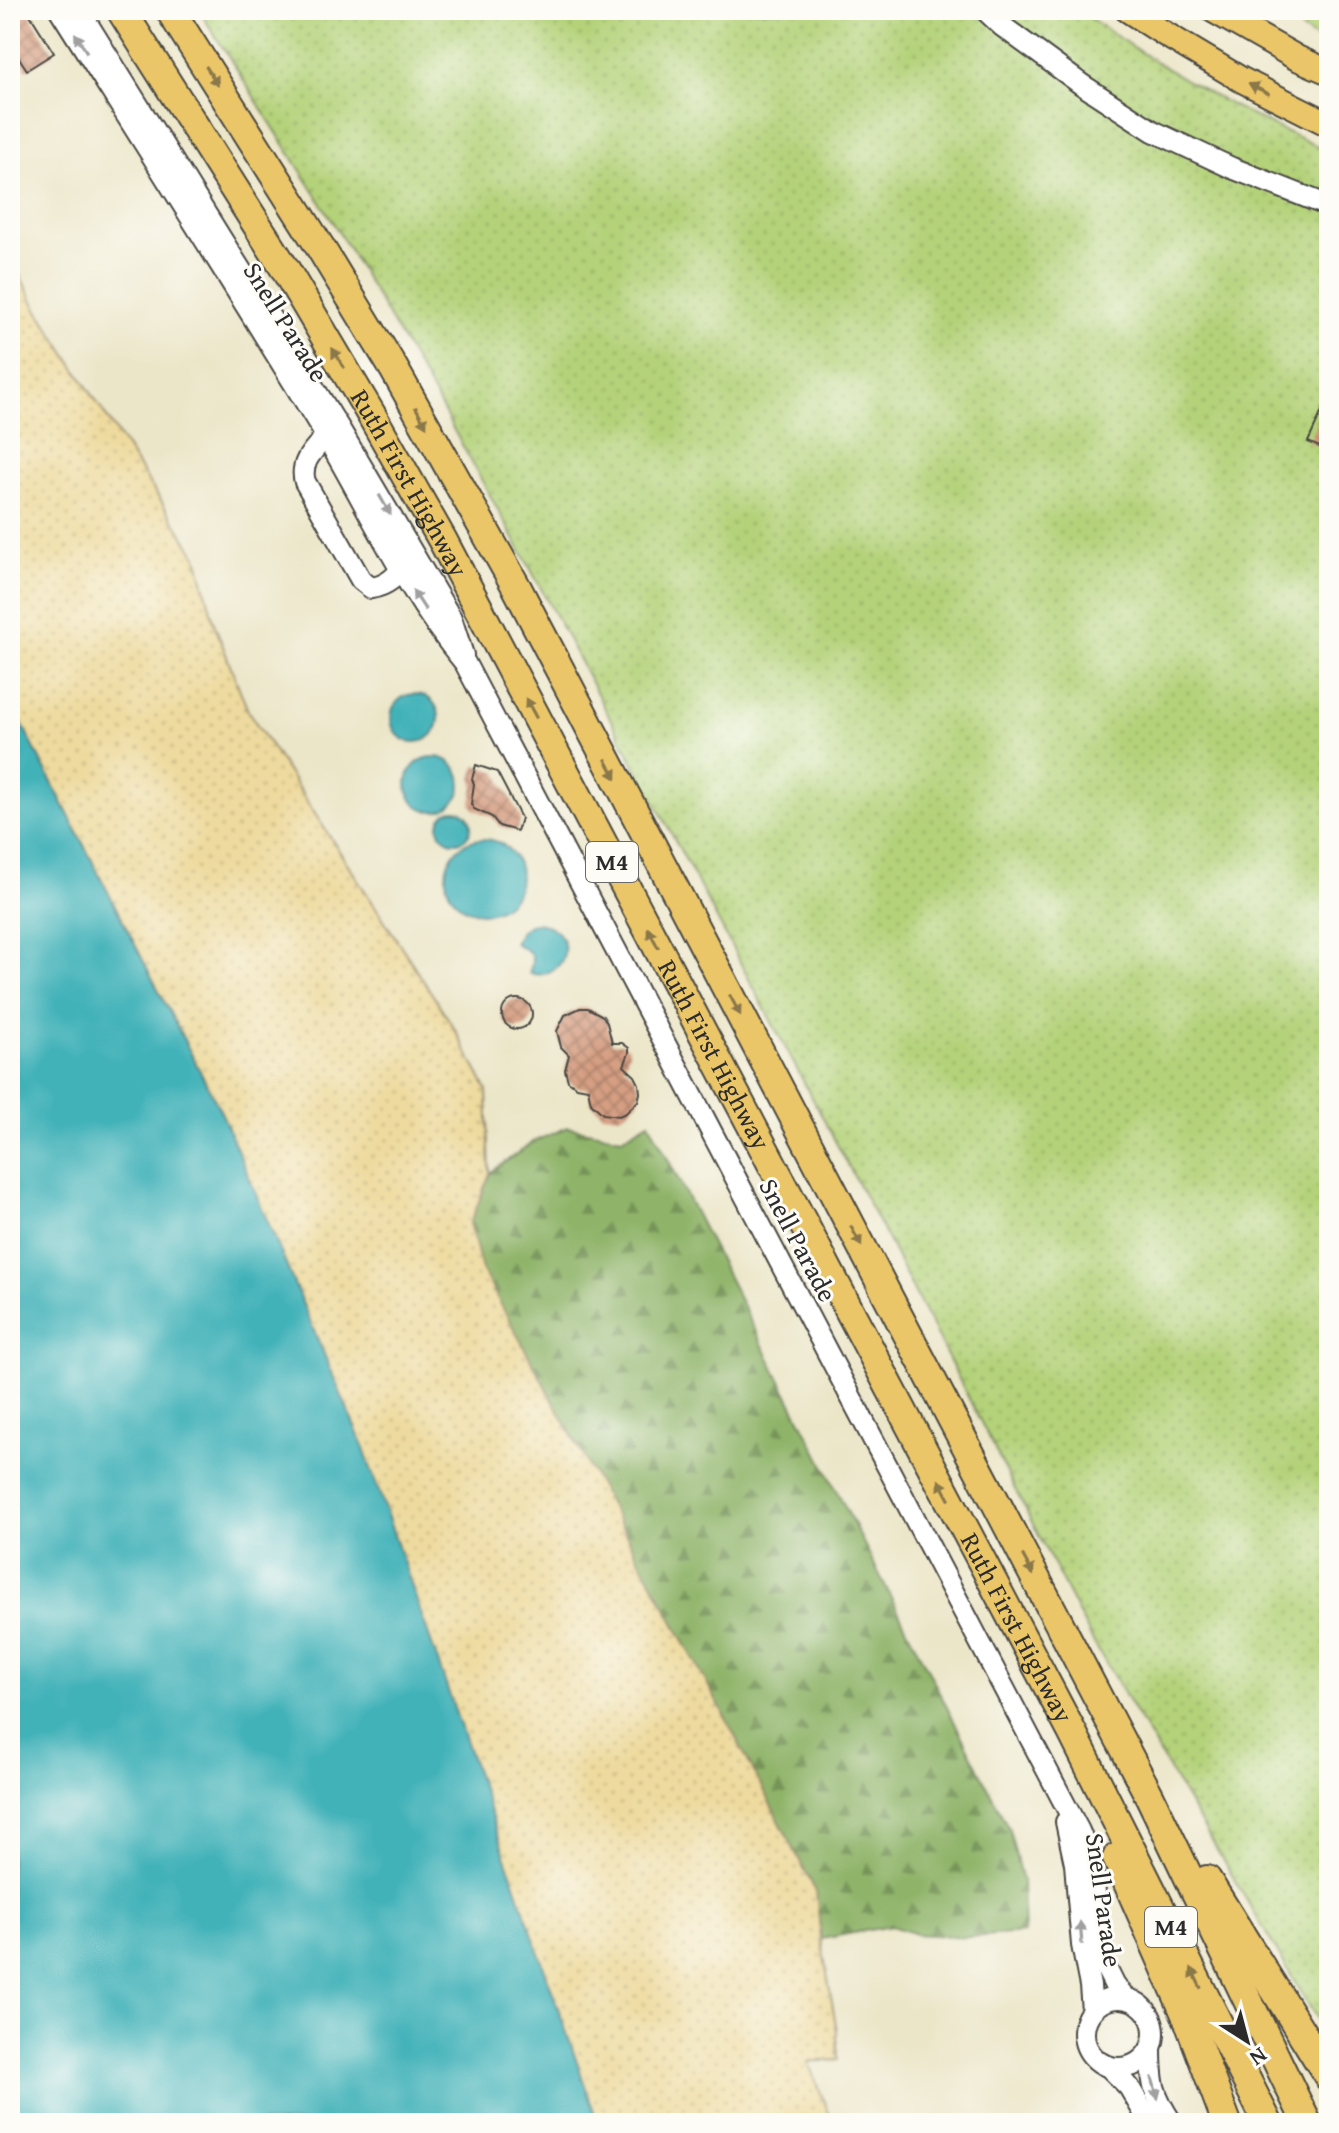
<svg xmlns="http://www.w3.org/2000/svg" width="1339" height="2133" font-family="'Gentium Book Plus',serif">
<defs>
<pattern id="grass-dots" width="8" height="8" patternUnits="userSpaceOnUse" patternTransform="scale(2)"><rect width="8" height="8" fill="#b4d279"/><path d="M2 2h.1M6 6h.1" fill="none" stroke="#9bb469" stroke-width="1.8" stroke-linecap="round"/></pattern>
<pattern id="forest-firs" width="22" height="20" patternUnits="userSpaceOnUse" patternTransform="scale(2)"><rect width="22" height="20" fill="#8fb469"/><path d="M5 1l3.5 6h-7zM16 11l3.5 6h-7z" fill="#759357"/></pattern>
<pattern id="sand-dots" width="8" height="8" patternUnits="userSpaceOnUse" patternTransform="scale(2)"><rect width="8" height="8" fill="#eeda9e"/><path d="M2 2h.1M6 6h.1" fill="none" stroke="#cb8" stroke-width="1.8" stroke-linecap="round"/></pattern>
<pattern id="building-cross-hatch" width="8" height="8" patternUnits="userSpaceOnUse" patternTransform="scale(2)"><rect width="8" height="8" fill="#d69f83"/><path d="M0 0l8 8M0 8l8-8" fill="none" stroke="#ae826b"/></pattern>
</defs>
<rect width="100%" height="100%" fill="#fdfcf7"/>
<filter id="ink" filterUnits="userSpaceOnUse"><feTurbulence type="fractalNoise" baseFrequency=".0125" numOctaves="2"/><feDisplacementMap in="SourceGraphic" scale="16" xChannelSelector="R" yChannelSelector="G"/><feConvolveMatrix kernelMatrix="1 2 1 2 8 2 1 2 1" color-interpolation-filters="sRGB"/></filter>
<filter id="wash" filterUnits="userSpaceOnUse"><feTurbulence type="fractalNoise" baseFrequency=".006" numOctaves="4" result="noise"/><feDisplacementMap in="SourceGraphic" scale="32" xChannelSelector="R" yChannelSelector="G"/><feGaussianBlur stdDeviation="1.8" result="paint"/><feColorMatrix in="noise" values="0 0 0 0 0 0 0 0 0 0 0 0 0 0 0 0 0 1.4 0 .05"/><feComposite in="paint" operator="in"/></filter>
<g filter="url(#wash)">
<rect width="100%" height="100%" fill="#ece6c9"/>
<path fill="url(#grass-dots)" stroke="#707e52" stroke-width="2" d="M199 10H1079C1133 49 1192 86 1251 115 1277 128 1303 139 1329 152V2039L1091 1638 890 1244 528 564 435 396 327 212Z"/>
<path fill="url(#forest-firs)" stroke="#5d704a" stroke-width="2" d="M649 1122 1009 1829 1022 1881 1024 1933 968 1937 916 1934 891 1926 821 1939 816 1892 722 1711 482 1270 470 1224 490 1173 533 1142 568 1127 622 1138Z"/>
<path fill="url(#sand-dots)" stroke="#8c8264" stroke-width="2" d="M10 256 37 309 197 557 214 623 248 711 453 1026 487 1090 490 1173 470 1224 482 1270 722 1711 816 1892 821 1939 837 2031 838 2060 808 2062 833 2123H598L363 1446 222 1114 10 701Z"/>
<path fill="#b4d279" stroke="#707e52" stroke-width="2" d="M1274 10H1329V47L1327 46Z"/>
<g fill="#42b2b9" stroke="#366e72" stroke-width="2">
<circle cx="415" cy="718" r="24"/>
<path d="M10 701 222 1114 363 1446 598 2123H10Z"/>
<circle cx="434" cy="784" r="27"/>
<circle cx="455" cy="826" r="16"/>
<circle cx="483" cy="876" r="37"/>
<path d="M534 923C581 925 569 984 529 973 537 953 529 951 514 943 518 932 524 927 534 923Z"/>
</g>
<g id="blocks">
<g fill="url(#building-cross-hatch)">
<path d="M10 10H27L54 53 27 70 10 44Z"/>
<path d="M1329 396V438L1324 449 1308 442Z"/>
<path d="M476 765 497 772 521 818 517 831 499 826 492 817 474 809 471 804 474 784 472 779Z"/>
<circle cx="517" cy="1014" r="15"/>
<path d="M580 1008H588L603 1016 607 1023 612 1043H622L629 1048V1053L624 1066 635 1076 639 1084 640 1093 638 1101 626 1113 619 1116 603 1114 591 1103 588 1089 577 1087 568 1081 565 1070 569 1055 561 1047 557 1031 565 1015Z"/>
</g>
</g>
</g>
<g filter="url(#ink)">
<use href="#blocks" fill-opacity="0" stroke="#484743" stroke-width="2"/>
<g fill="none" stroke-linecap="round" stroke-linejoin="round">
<defs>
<g id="minor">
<path d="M60 10C147 148 235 286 320 426 368 506 405 591 465 663L1079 1831 1091 1861 1104 1964 1115 1986 1126 1998"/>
<path d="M79 10 339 428 451 618 463 655"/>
<path d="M985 10 1002 26 1081 84 1153 131 1232 168 1329 206"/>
<path d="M326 436C314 450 299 462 305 482L361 580 371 588C387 586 397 576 406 563"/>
<path d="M1066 1822 1075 1864 1082 1945 1090 1986 1092 2010"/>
<circle cx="1119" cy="2033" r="35"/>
<path d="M1151 2048C1151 2083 1153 2094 1172 2123"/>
<path d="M1108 2066 1129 2087 1150 2123"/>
</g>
<g id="major">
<path d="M1128 10 1165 34 1242 80 1329 124"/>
<path d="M1213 10 1297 58 1329 72"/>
</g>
<g id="highway">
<path id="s1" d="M121 10 285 269 372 416 443 541 1072 1732 1268 2123"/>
<path d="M170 10 320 247 394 369 517 588 1150 1797 1307 2123"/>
<path d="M1117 1858 1188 2019 1227 2123"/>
<path d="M1207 1880 1329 2077"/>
</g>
</defs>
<use href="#minor" stroke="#484743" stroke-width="24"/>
<use href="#major" stroke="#484743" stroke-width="28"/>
<use href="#highway" stroke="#484743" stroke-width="32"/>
<use href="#minor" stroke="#fff" stroke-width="20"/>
<use href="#major" stroke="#ebc669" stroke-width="24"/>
<use href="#highway" stroke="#ebc669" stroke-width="28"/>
</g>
<defs><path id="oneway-solid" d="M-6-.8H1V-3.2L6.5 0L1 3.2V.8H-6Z" transform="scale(2)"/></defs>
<g fill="#a0a0a0">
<use href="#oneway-solid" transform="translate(81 43) rotate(-122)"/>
<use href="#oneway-solid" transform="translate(385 505) rotate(60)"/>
<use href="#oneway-solid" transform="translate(419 600) rotate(-123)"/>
<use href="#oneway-solid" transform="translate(1081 1933) rotate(-95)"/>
<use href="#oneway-solid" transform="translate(1155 2088) rotate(74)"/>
</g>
<g fill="#8b784a">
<use href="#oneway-solid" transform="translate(212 76) rotate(58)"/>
<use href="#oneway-solid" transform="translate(1259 89) rotate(-153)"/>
<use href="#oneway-solid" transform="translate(338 358) rotate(-121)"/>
<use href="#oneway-solid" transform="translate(421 417) rotate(61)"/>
<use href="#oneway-solid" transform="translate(531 708) rotate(-118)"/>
<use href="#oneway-solid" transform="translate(611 769) rotate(62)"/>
<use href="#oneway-solid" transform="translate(653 938) rotate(-118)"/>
<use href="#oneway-solid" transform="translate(735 1005) rotate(62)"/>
<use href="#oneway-solid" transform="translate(856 1236) rotate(62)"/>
<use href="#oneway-solid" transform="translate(944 1490) rotate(-118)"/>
<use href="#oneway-solid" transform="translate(1028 1565) rotate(62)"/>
<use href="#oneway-solid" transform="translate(1196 1978) rotate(-116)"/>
</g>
</g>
<g text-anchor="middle" stroke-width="6" stroke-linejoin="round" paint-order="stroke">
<g fill="#fdfcf7" stroke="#6a6a68" stroke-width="2">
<rect x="586" y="842" width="52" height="40" rx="6"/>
<rect x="1145" y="1907" width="52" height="40" rx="6"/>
</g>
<g font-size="24" font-weight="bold" fill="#2b2b2b">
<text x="612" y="870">M4</text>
<text x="1171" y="1935">M4</text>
</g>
<g font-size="26" fill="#2b2b2b" stroke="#fdfcf7">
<text transform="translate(286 322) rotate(58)" y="9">Snell Parade</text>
<text dy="9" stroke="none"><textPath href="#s1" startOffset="554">Ruth First Highway</textPath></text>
<text dy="9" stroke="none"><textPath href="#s1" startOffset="1202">Ruth First Highway</textPath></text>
<text transform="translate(798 1240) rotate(62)" y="9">Snell Parade</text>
<text dy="9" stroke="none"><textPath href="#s1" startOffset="1850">Ruth First Highway</textPath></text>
<text transform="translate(1104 1900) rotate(82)" y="9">Snell Parade</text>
</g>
</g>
<rect width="1339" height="2133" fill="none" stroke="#fdfcf7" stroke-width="40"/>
<g transform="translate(1247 2041) rotate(144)" stroke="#fdfcf7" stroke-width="6" paint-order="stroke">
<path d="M0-6L14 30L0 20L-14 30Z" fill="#2b2b2b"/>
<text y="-12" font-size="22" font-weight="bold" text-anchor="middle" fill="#2b2b2b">N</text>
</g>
</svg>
